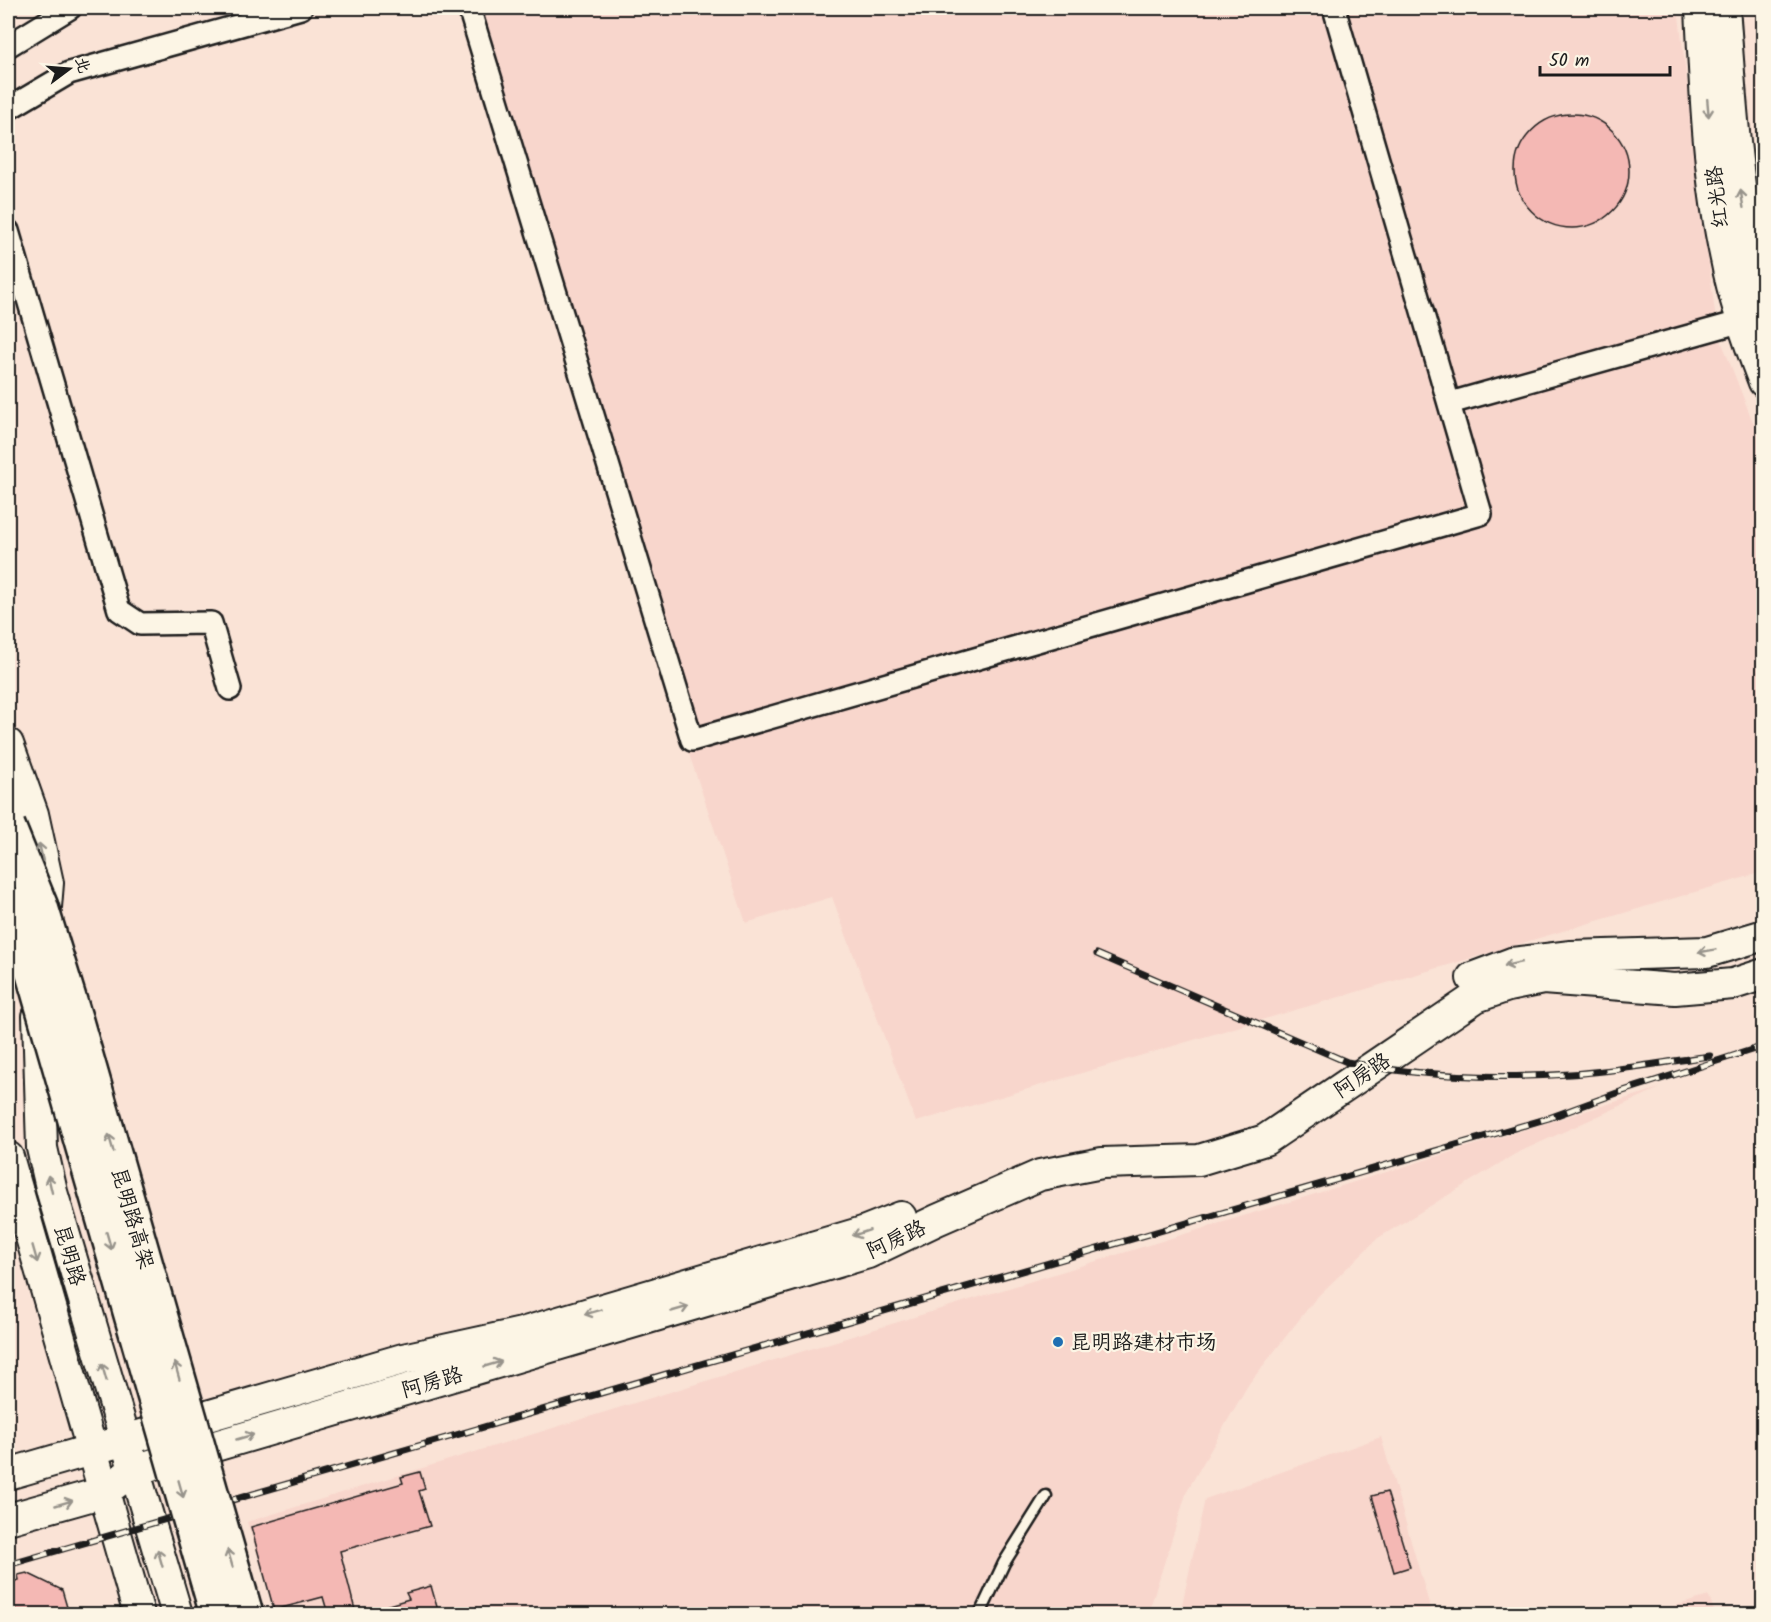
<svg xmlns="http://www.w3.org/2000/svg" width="1771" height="1622" font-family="Kalam,'LXGW WenKai TC',sans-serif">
<rect width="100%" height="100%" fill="#fae3d6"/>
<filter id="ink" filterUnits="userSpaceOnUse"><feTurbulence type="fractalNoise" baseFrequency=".0167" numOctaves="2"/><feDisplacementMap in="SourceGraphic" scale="12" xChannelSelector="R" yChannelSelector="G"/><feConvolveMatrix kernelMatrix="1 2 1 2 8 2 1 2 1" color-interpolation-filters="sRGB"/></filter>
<g filter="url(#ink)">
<g fill="#f8d6cc">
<path d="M457 8H1678L1717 330 1763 448V872L916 1122 832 897 746 923 688 751Z"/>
<path d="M1660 1088 1515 1154 1378 1238 1316 1298 1248 1385 1187 1491 1148 1614H276L247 1522Z"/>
<path d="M1381 1437 1432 1614H1180L1205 1499Z"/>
<path d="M1709 1596 1715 1614H1647Z"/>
</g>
<g fill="#f4b8b4" stroke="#1c1c1c" stroke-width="1.5">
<circle cx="1572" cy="171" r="57"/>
<path d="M420 1472 425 1489 419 1491 430 1526 340 1551 356 1614H328L323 1597 274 1610 251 1527 403 1483 401 1477Z"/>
<path d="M1387 1492 1410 1567 1394 1572 1372 1496Z"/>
<path d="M27 1573 62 1590 69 1614H16L8 1583 19 1580 18 1575Z"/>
<path d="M431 1586 439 1614H368V1611L409 1599 406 1593Z"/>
</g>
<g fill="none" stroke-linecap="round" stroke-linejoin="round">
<defs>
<path id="lane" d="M980 1614 1004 1563 1046 1496"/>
<g id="street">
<path d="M469 8 692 740 1481 514 1334 8"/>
<path d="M8 46 70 8"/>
<path d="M8 109 69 73 301 8"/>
<path d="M8 231 119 610 140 624 211 623 230 689"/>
<path d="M1450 403 1764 315"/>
</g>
<g id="secondary">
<path d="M1701 8C1705 91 1708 177 1726 259 1734 301 1748 341 1764 382"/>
<path d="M1724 8C1732 104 1735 204 1764 297"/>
<path d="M8 744 33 814 48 883 45 919"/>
<path d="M1472 978 1512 963 1571 956 1707 952 1764 935"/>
<path d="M38 1016 42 1148 52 1192 177 1614"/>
<path d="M8 1157 139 1614"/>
<path d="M8 1474 403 1359 522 1333 863 1232 901 1217"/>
<path d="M8 1519 104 1492 134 1470 868 1253 937 1220 1040 1175 1102 1163 1199 1160 1265 1140 1476 997 1508 986 1543 979 1675 989 1733 984 1764 974"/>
</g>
</defs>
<use href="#lane" stroke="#1c1c1c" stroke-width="15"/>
<use href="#street" stroke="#1c1c1c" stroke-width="26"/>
<use href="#secondary" stroke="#1c1c1c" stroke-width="34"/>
<use href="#lane" stroke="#fcf5e5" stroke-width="10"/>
<use href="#street" stroke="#fcf5e5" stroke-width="21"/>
<use href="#secondary" stroke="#fcf5e5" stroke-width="30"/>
<defs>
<g id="rail">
<path d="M1097 954 1347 1062C1420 1077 1496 1079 1570 1074 1617 1071 1664 1062 1710 1056"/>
<path d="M8 1565 1549 1118 1617 1093 1764 1046"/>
</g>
</defs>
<use href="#rail" stroke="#1c1c1c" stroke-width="7"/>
<use href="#rail" stroke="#fcf5e5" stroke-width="4.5" stroke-dasharray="14" stroke-linecap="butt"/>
<defs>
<g id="highway-bridge">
<path d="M8 826 41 907 76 1021 246 1614"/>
<path d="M8 904 27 953 217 1614"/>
</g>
</defs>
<use href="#highway-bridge" stroke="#1c1c1c" stroke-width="38" stroke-linecap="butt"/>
<use href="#highway-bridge" stroke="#fcf5e5" stroke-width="33"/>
</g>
<defs><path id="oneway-shaft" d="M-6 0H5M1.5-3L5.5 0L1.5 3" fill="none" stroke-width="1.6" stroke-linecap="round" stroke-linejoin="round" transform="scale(1.5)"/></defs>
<g stroke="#97938b">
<use href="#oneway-shaft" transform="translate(1708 108) rotate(85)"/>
<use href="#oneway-shaft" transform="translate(1742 199) rotate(-99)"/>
<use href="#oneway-shaft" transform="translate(41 852) rotate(-102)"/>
<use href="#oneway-shaft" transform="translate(1707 951) rotate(170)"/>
<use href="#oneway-shaft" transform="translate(1513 964) rotate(167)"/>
<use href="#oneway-shaft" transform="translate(111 1143) rotate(-106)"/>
<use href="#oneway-shaft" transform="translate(50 1184) rotate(-103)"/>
<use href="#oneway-shaft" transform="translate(861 1233) rotate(162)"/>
<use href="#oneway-shaft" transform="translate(109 1241) rotate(74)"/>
<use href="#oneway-shaft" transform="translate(35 1254) rotate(74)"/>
<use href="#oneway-shaft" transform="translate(680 1309) rotate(-16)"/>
<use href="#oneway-shaft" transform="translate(593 1312) rotate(164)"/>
<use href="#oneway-shaft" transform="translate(493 1364) rotate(-16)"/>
<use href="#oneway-shaft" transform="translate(177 1371) rotate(-106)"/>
<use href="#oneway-shaft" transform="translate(104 1372) rotate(-106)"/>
<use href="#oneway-shaft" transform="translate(245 1437) rotate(-16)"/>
<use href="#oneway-shaft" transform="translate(181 1489) rotate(74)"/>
<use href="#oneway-shaft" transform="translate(64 1503) rotate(-16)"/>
<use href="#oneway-shaft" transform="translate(160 1558) rotate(-106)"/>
<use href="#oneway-shaft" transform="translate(230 1558) rotate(-106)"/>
</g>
</g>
<circle fill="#1f6fb2" stroke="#fcf5e5" stroke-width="2" cx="1058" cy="1342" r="6"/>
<g text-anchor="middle" stroke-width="4.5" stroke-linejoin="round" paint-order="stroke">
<g font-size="21" fill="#1c1c1c" stroke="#fcf5e5">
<text transform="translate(1717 197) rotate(-97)" y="7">红光路</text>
<text transform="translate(1362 1075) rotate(-34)" y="7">阿房路</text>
<text transform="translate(133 1218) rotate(74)" y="7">昆明路高架</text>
<text transform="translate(896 1239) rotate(-25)" y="7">阿房路</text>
<text transform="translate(70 1255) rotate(74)" y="7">昆明路</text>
<text transform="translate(432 1382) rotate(-16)" y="7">阿房路</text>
</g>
<g font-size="21" fill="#1c1c1c" stroke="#fcf5e5" text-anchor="start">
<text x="1070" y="1349">昆明路建材市场</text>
</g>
</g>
<rect width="1771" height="1622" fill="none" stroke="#fcf5e5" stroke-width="30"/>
<rect x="15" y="15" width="1741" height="1592" fill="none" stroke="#1c1c1c" stroke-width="2" filter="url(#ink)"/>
<g transform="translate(69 69) rotate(74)" stroke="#fcf5e5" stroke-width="4.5" paint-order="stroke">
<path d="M0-4.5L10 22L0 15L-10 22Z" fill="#1c1c1c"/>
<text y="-9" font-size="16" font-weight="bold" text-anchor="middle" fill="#1c1c1c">北</text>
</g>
<path d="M1540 66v9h130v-9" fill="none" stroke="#1c1c1c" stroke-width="3"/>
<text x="1549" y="66" font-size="18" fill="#1c1c1c" stroke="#fcf5e5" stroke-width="4.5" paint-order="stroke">50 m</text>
</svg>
